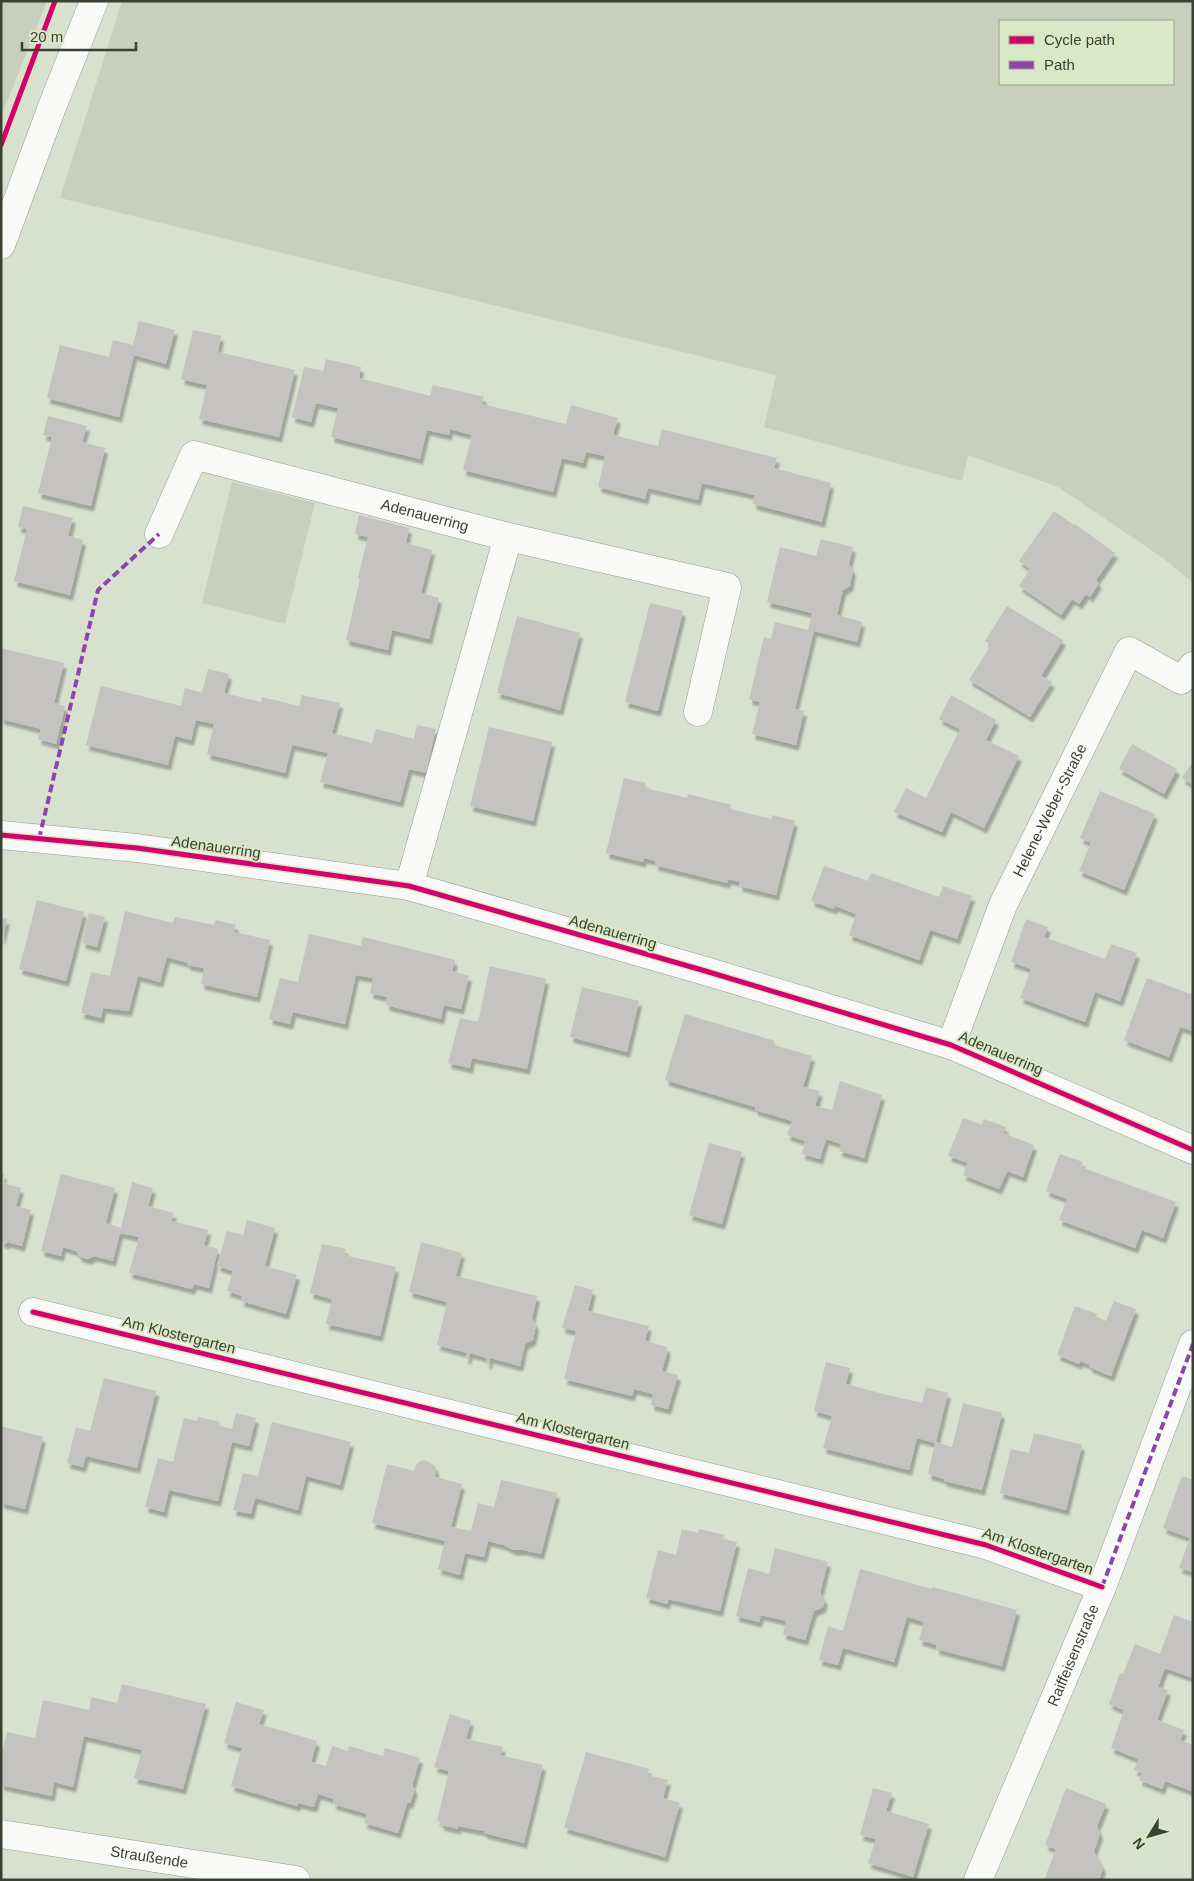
<svg xmlns="http://www.w3.org/2000/svg" width="1194" height="1881" font-family="Helvetica,sans-serif">
<defs>
<filter id="shadow"><feDropShadow dx="3" dy="5.5" stdDeviation="1" flood-color="#0004"/></filter>
</defs>
<rect width="100%" height="100%" fill="#d8e0ce"/>
<g fill="#c8d0bd" fill-rule="evenodd">
<path d="M1 1H47L1 117Z"/>
<path d="M122 1H1193V583L1163 558 1058 487 968 455 962 481 764 427 776 375 60 198ZM1173 21V84H1000V21Z"/>
<path d="M232 482 315 503 285 624 202 603Z"/>
</g>
<g fill="#c4c3bf" filter="url(#shadow)">
<path d="M139 321 175 330 166 364 134 355 119 417 47 398 60 345 109 357 113 340 133 345Z"/>
<path d="M193 330 221 336 218 352 295 370 279 437 199 419 207 385 181 379Z"/>
<path d="M326 359 361 367 359 378 430 396 433 385 484 397 482 404 566 424 571 405 618 418 613 435 658 446 662 429 777 458 774 468 831 483 822 522 753 504 755 495 702 483 698 500 648 488 645 499 598 487 605 456 586 452 583 463 562 458 553 492 463 470 472 435 450 429 449 435 427 430 420 459 331 437 338 408 316 403 311 422 292 417 304 367 323 371Z"/>
<path d="M48 416 87 426 82 442 105 448 91 506 38 493 52 437 43 435Z"/>
<path d="M23 506 73 518 68 536 83 540 70 595 14 581 27 529 18 527Z"/>
<path d="M1054 511 1074 525 1075 524 1115 553 1096 580 1099 583 1090 597 1086 594 1079 604 1072 599 1061 615 1019 586 1030 569 1019 561Z"/>
<path d="M359 515 409 528 406 543 432 550 421 593 439 598 429 639 392 630 388 650 346 640 360 579 358 578 368 537 355 534Z"/>
<path d="M821 539 853 547 849 564 853 570 850 586 843 590 837 615 862 622 857 642 814 631 795 709 804 711 796 745 752 734 760 702 749 699 764 637 771 639 775 622 808 630 812 613 767 602 780 547 816 556Z"/>
<path d="M650 603 683 611 658 711 625 702Z"/>
<path d="M1007 606 1063 640 1041 676 1052 682 1030 717 969 680 991 645 985 641Z"/>
<path d="M517 616 580 633 560 710 497 693Z"/>
<path d="M1 648 64 663 54 703 65 706 56 744 38 739 41 729 1 719Z"/>
<path d="M208 669 229 674 224 693 261 702 262 697 299 706 302 695 340 703 332 733 372 743 376 729 414 739 417 725 436 729 426 773 409 769 400 802 320 782 328 753 292 745 285 773 207 754 214 724 196 720 191 740 175 736 168 765 86 745 101 686 181 706 185 688 202 693Z"/>
<path d="M951 695 996 720 986 740 1019 756 984 828 951 812 942 832 894 812 906 788 926 798 960 729 939 719Z"/>
<path d="M489 727 552 742 533 821 470 806Z"/>
<path d="M1132 744 1177 769 1164 794 1119 769Z"/>
<path d="M1193 761V785L1182 778Z"/>
<path d="M624 778 646 783 645 788 687 798 688 794 731 805 730 809 771 819 772 815 795 821 776 895 739 886 740 882 728 879 727 883 655 865 656 861 644 858 643 862 606 853Z"/>
<path d="M1100 791 1155 814 1124 890 1079 871 1091 843 1080 838Z"/>
<path d="M824 866 868 881 871 873 939 897 943 886 972 896 957 939 930 930 919 960 849 935 856 914 835 906 834 909 811 901Z"/>
<path d="M37 900 84 912 66 981 19 969Z"/>
<path d="M125 911 173 923 175 917 214 925 216 920 236 925 234 932 270 940 257 997 201 984 204 968 187 965 188 963 167 957 160 982 138 976 129 1011 103 1008 101 1018 81 1013 91 972 110 976Z"/>
<path d="M89 913 105 917 97 947 82 943Z"/>
<path d="M1 918 7 919 2 939 1 938Z"/>
<path d="M1026 919 1048 927 1044 937 1105 959 1111 944 1137 953 1120 1001 1095 992 1085 1022 1020 998 1031 969 1011 962Z"/>
<path d="M309 934 361 946 363 937 455 960 452 971 469 976 461 1009 444 1005 441 1019 386 1005 387 997 370 993 373 978 356 975 345 1024 293 1012 290 1024 269 1019 280 978 298 982Z"/>
<path d="M490 966 546 979 527 1069 472 1058 470 1068 448 1063 460 1018 478 1022Z"/>
<path d="M1147 978 1191 994 1193 989V1031L1180 1027 1169 1057 1124 1040Z"/>
<path d="M582 987 639 1001 627 1052 570 1037Z"/>
<path d="M685 1014 775 1041 774 1045 812 1056 803 1087 820 1091 815 1106 832 1110 840 1081 882 1095 864 1158 839 1151 841 1144 826 1139 820 1159 802 1154 805 1141 787 1135 792 1121 755 1110V1107L665 1080Z"/>
<path d="M963 1118 982 1125 984 1119 1006 1127 1003 1133 1034 1145 1023 1177 1007 1171 999 1189 963 1175 968 1163 948 1156Z"/>
<path d="M709 1143 742 1152 722 1224 689 1215Z"/>
<path d="M1060 1154 1083 1162 1081 1167 1176 1202 1163 1238 1142 1230 1135 1248 1059 1220 1067 1199 1046 1191Z"/>
<path d="M1 1173 4 1174 2 1183 21 1188 16 1206 31 1210 22 1246 7 1242 6 1244 1 1242Z"/>
<path d="M61 1174 115 1188 106 1223 121 1228 132 1182 153 1188 148 1206 174 1213 171 1221 208 1230 204 1245 218 1249 209 1288 194 1284 192 1289 129 1273 139 1237 120 1233 113 1261 94 1256 88 1259 80 1257 76 1251 63 1247 61 1256 41 1251Z"/>
<path d="M247 1220 275 1228 265 1266 297 1275 286 1314 241 1301 242 1296 227 1291 233 1271 217 1266 227 1231 243 1235Z"/>
<path d="M421 1242 462 1253 456 1276 537 1296 532 1319 536 1325 533 1340 525 1344 520 1366 490 1358 489 1364 486 1363 487 1358 470 1353 468 1359 465 1358 467 1353 437 1345 447 1302 409 1292Z"/>
<path d="M322 1244 346 1249 344 1255 396 1267 380 1336 326 1324 332 1299 310 1293Z"/>
<path d="M575 1285 593 1290 588 1311 649 1326 645 1341 667 1347V1353L662 1371 678 1375 668 1409 651 1405 653 1394 634 1389 632 1396 564 1379 576 1331 562 1328Z"/>
<path d="M1114 1301 1136 1309 1111 1376 1089 1367 1090 1365 1080 1361 1079 1364 1057 1355 1075 1306 1097 1314 1096 1317 1106 1321Z"/>
<path d="M826 1362 850 1368 846 1384 883 1394 922 1403 926 1387 948 1393 936 1442 952 1447 963 1403 1002 1413 982 1490 944 1481V1479L928 1474 935 1443 917 1438 909 1470 823 1448 832 1416 814 1411Z"/>
<path d="M104 1378 156 1391 137 1468 86 1456 83 1467 67 1463 76 1427 90 1431Z"/>
<path d="M236 1413 256 1418 249 1446 232 1442 218 1501 169 1490 164 1512 145 1507 158 1458 173 1462 184 1418 197 1421 198 1417 220 1422 219 1426 232 1429Z"/>
<path d="M272 1422 351 1442 340 1485 306 1476 298 1510 255 1498 251 1514 233 1510 243 1473 258 1476Z"/>
<path d="M1 1426 43 1437 25 1509 1 1503Z"/>
<path d="M1034 1433 1082 1445 1066 1510 1000 1493 1011 1449 1029 1453Z"/>
<path d="M425 1460 435 1466 436 1471 435 1477 462 1484 451 1527 471 1531 478 1503 494 1507 501 1480 557 1493 541 1554 524 1550H513L504 1545 488 1541 484 1557 465 1553 460 1575 438 1569 445 1541 372 1523 387 1464 414 1471 416 1465 420 1461Z"/>
<path d="M1182 1476 1193 1480V1572L1179 1568 1190 1538 1163 1528Z"/>
<path d="M682 1529 698 1533 699 1529 724 1535 723 1539 737 1542 720 1611 668 1599 667 1604 646 1598 658 1550 676 1555Z"/>
<path d="M775 1548 828 1562 820 1593 825 1600 823 1607 814 1611 805 1640 783 1634 786 1621 761 1615 759 1622 736 1616 748 1568 769 1574Z"/>
<path d="M860 1569 932 1589 933 1587 1017 1610 1002 1666 936 1649 937 1645 919 1640 924 1622 907 1617 894 1662 843 1648 838 1665 819 1660 828 1626 843 1631Z"/>
<path d="M1174 1615 1193 1622V1678L1165 1668 1158 1687 1168 1690 1157 1720 1184 1730 1180 1740 1193 1745V1787L1191 1791 1165 1781 1162 1789 1139 1780 1142 1773 1134 1770 1138 1759 1111 1748 1124 1710 1109 1704 1120 1673 1123 1674 1135 1644 1160 1654Z"/>
<path d="M122 1684 206 1704 183 1789 134 1778 142 1750 84 1736 73 1787 54 1782 52 1796 1 1785V1758L7 1732 35 1738 43 1700 89 1710 91 1697 117 1703Z"/>
<path d="M236 1702 264 1710 259 1724 317 1741 311 1762 326 1766 332 1746 348 1751 349 1746 383 1756 385 1748 420 1758 412 1786 415 1789 410 1803H407L398 1833 364 1823 367 1814 333 1804 334 1799 318 1794 314 1807 298 1803 297 1806 231 1786 242 1748 224 1743Z"/>
<path d="M450 1714 471 1721 466 1739 503 1747 500 1755 543 1765 524 1843 484 1833V1831L458 1826V1829L441 1825V1822L437 1821 449 1771 434 1767Z"/>
<path d="M586 1752 649 1769 647 1775 668 1780 663 1798 680 1803 665 1857 564 1828Z"/>
<path d="M873 1788 892 1793 886 1811 929 1824 913 1877 868 1863 876 1839 860 1835Z"/>
<path d="M1066 1788 1106 1804 1097 1826 1100 1834 1094 1851 1103 1868 1099 1880H1044L1056 1849 1045 1845Z"/>
</g>
<g fill="none" stroke-linecap="round" stroke-linejoin="round">
<defs>
<g id="street">
<path id="s1" d="M159 534 194 455 508 537 727 587 698 712"/>
<path d="M1 835 137 848 409 886 702 970 951 1045 1193 1150"/>
<path d="M409 886 508 537"/>
<path id="s2" d="M951 1045 1003 905 1129 651 1181 680 1193 666"/>
<path d="M33 1312 986 1545 1102 1587"/>
<path id="s3" d="M1 1834 296 1880"/>
<path id="s4" d="M978 1880 1102 1587 1193 1344"/>
</g>
<path id="secondary" d="M1 245 52 107 94 1"/>
</defs>
<use href="#street" stroke="#959b8e" stroke-width="29"/>
<use href="#secondary" stroke="#959b8e" stroke-width="29"/>
<use href="#street" stroke="#f9faf8" stroke-width="28"/>
<use href="#secondary" stroke="#f9faf8" stroke-width="28"/>
<g stroke="#8e44ad" stroke-width="4" stroke-dasharray="8 4" stroke-linecap="butt">
<path d="M39 839 98 590 159 534"/>
<path d="M1102 1587 1193 1344"/>
</g>
<defs>
<g id="cycleway">
<path d="M1 145 55 1"/>
<path d="M1 835 137 848 409 886 702 970 951 1045 1193 1150"/>
<path d="M33 1312 986 1545 1102 1587"/>
</g>
</defs>
<use href="#cycleway" stroke="#d9e8c6" stroke-width="8"/>
<use href="#cycleway" stroke="#d6006c" stroke-width="5"/>
</g>
<g text-anchor="middle" stroke-width="4" stroke-linejoin="round" paint-order="stroke">
<g font-size="15" fill="#3a4032" stroke="#d9e8c6">
<text dy="5" stroke="none"><textPath href="#s1" startOffset="325">Adenauerring</textPath></text>
<text dy="5" stroke="none"><textPath href="#s2" startOffset="255">Helene-Weber-Straße</textPath></text>
<text transform="translate(216 847) rotate(8)" y="5">Adenauerring</text>
<text transform="translate(613 932) rotate(16)" y="5">Adenauerring</text>
<text transform="translate(1001 1053) rotate(23)" y="5">Adenauerring</text>
<text transform="translate(179 1335) rotate(14)" y="5">Am Klostergarten</text>
<text transform="translate(573 1431) rotate(14)" y="5">Am Klostergarten</text>
<text transform="translate(1038 1551) rotate(19)" y="5">Am Klostergarten</text>
<text dy="5" stroke="none"><textPath href="#s4" startOffset="244">Raiffeisenstraße</textPath></text>
<text dy="5" stroke="none"><textPath href="#s3" startOffset="150">Straußende</textPath></text>
</g>
</g>
<rect width="1194" height="1881" fill="none" stroke="#3a4032" stroke-width="5"/>
<rect x="999" y="20" width="175" height="65" fill="#d9e8c6" stroke="#99a58b"/>
<rect x="1009" y="36" width="25" height="8" fill="#d6006c" stroke="#99a58b"/>
<text x="1044" y="45" font-size="15" fill="#3a4032">Cycle path</text>
<rect x="1009" y="61" width="25" height="8" fill="#8e44ad" stroke="#99a58b"/>
<text x="1044" y="70" font-size="15" fill="#3a4032">Path</text>
<g transform="translate(1149 1836) rotate(233)" stroke="#d9e8c6" stroke-width="4" paint-order="stroke">
<path d="M0-4L9 19L0 12L-9 19Z" fill="#3a4032"/>
<text y="-8" font-size="14" font-weight="bold" text-anchor="middle" fill="#3a4032">N</text>
</g>
<path d="M22 42v8h114v-8" fill="none" stroke="#3a4032" stroke-width="2.5"/>
<text x="30" y="42" font-size="15" fill="#3a4032" stroke="#d9e8c6" stroke-width="4" paint-order="stroke">20 m</text>
</svg>
